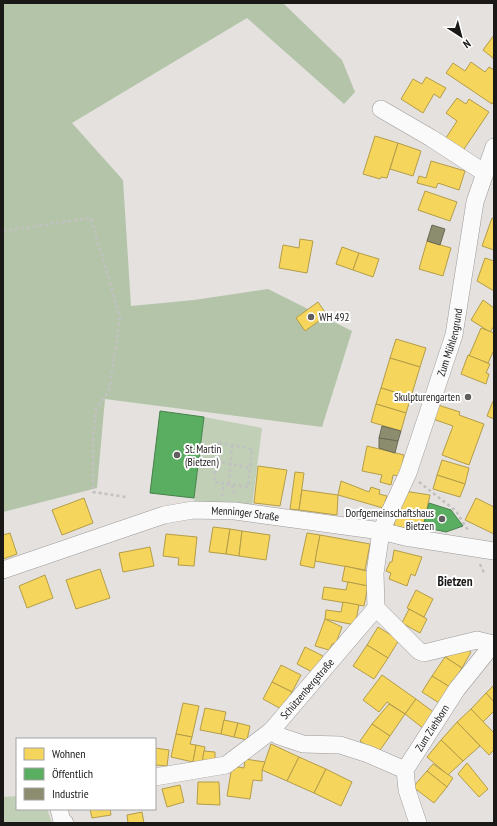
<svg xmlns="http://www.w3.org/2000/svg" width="497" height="826" font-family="'PT Sans Narrow',sans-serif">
<rect width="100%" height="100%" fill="#e4e1df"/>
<g fill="#c1cfb7">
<path d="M204 417 262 428 251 515 193 510Z"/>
<path d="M17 796V809H47L52 823H3V797Z"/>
</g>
<path fill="#b4c4a9" d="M3 3H283L342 60 355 92 344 104 247 18 72 123 123 180 131 306 194 300 268 289 352 331 322 427 105 399 97 488 3 512Z"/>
<g fill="#f6d55c" stroke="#b49d48">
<path d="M494 35V59L483 50Z"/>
<path d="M471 62 485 72 489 67 494 70V101L492 104 446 73 453 63 465 71Z"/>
<path d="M426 77 446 88 440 98 434 94 423 113 401 99 413 79 422 84Z"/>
<path d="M457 98 466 104 469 99 489 112 462 152 444 141 457 121 446 113Z"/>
<path d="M375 136 398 143 387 178 381 177 380 179 363 174Z"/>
<path d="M398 143 421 151 413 176 390 169Z"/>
<path d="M431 161 465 171 459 190 438 183 436 188 417 183 419 176 426 178Z"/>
<path d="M425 191 457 202 450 221 418 210Z"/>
<path d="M492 218 494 219V250L482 246Z"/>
<path d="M300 239 313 241 307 273 279 268 283 245 299 248Z"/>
<path d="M427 241 451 248 443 276 419 269Z"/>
<path d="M342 247 359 253 353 270 336 264Z"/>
<path d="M359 253 379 259 373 277 353 270Z"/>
<path d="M485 258 494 261V291L477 281Z"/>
<path d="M483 300 494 308V326L490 332 471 320Z"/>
<path d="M318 302 327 315 305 331 296 318Z"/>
<path d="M481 328 494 333V350L488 363 469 356Z"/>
<path d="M396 339 426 348 420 367 390 358Z"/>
<path d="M468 355 490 364 486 373 489 374 486 384 461 374Z"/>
<path d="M390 358 420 367 411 397 381 388Z"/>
<path d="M381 388 411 397 406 413 376 404Z"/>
<path d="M493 401 494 402V419L487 416Z"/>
<path d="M376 404 406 413 401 431 371 422Z"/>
<path d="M438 405 460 412 459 415 484 424 469 465 442 455 453 426 433 419Z"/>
<path d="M367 446 404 455 400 476 393 475 391 485 380 482 382 475 362 471Z"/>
<path d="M442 460 469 468 465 484 437 475Z"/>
<path d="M258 466 287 470 280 506 254 503Z"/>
<path d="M295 472 304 473 299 510 290 509Z"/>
<path d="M437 475 465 484 460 497 433 489Z"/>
<path d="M341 481 369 492 371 487 380 490 379 494 387 496 383 508 338 495Z"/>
<path d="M302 490 338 495 337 515 299 510Z"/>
<path d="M404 491 430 495 422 531 394 526 396 511Z"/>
<path d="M84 498 93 523 62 535 52 510Z"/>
<path d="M476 498 494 507V534L465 520Z"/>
<path d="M213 527 230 529 226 554 209 552Z"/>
<path d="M230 529 242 531 239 556 226 554Z"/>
<path d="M242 531 270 535 266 560 239 556Z"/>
<path d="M10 533 17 554 3 559V535Z"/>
<path d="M307 533 320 535 314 568 300 565Z"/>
<path d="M166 534 197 537 194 566 178 565 179 558 163 556Z"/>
<path d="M320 535 370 544 365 570 315 561Z"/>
<path d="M150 547 154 566 123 572 119 553Z"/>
<path d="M394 550 422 557 415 576 411 574 407 586 389 579 391 573 386 571 390 562H392Z"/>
<path d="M345 566 371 572 368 586 342 581Z"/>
<path d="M100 569 110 598 76 609 66 580Z"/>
<path d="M45 575 53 598 27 608 19 586Z"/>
<path d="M348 582 368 586 364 606 322 599 324 587 346 590Z"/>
<path d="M416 590 433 599 424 617 407 608Z"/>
<path d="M343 602 359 605 355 625 325 619 326 610 341 612Z"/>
<path d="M409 609 427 619 420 633 402 623Z"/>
<path d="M325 619 342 627 336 643 332 644 329 650 315 646Z"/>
<path d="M378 627 399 640 388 658 367 645Z"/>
<path d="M367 645 388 658 374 679 353 666Z"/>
<path d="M305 647 323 656 314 673 297 664Z"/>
<path d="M466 649 471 652 462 668 445 657Z"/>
<path d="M445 657 462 668 450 687 432 676Z"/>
<path d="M281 665 301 675 292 692 272 682Z"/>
<path d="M382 675 416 699 405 714 387 702 379 712 363 700Z"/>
<path d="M432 676 450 687 439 703 422 692Z"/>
<path d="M272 682 292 692 283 710 263 699Z"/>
<path d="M494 685V702L486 693Z"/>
<path d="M486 693 494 702V711L483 722 471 709Z"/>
<path d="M416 699 436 714 424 729 405 714Z"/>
<path d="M183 703 199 706 192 737 176 734Z"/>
<path d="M389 704 405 714 390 736 372 724Z"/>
<path d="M205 708 226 712 221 734 200 730Z"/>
<path d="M471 709 494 733V750L489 755 457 722Z"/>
<path d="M224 720 238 723 234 737 221 734Z"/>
<path d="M457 722 480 746 463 761 441 740Z"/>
<path d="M238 723 250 726 247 740 234 737Z"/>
<path d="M372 724 390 736 378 753 360 741Z"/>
<path d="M176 734 192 737 190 744 196 745 193 762 171 757Z"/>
<path d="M441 740 463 761 448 775 427 757Z"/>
<path d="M271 744 299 757 287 781 262 770Z"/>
<path d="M196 745 205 747 202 763 193 762Z"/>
<path d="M155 748 169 750 167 766 155 765Z"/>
<path d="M204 751 215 752V762L202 763Z"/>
<path d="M299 757 326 769 314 793 287 781Z"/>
<path d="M245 759 265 762 262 770V781L253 780 250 799 227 796 232 766 244 768Z"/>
<path d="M467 763 488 789 479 797 458 774Z"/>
<path d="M433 764 453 778 447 787 427 771Z"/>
<path d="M326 769 352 782 341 806 314 793Z"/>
<path d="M427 771 447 787 434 803 413 787Z"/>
<path d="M198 782H219L220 805 197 804Z"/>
<path d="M180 785 184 802 167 807 162 789Z"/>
<path d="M90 809H110L111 815 92 818Z"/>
<path d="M142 812 144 823H128L127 815Z"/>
</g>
<g fill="#5aae61" stroke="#47814b">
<path d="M160 411 204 417 194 498 150 493Z"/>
<path d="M429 503 451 510 463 526 446 532 423 527Z"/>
</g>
<g fill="#8c8c6e" stroke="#6a6a54">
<path d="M432 225 445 229 440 245 427 241Z"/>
<path d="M382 426 401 431 398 441 379 438Z"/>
<path d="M379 438 398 441 395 453 379 448Z"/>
</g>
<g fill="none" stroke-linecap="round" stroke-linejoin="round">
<defs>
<g id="minor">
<path d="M381 109 431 138 485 173"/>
<path id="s1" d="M3 570 164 515 193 510 235 511 381 531 405 537 494 551"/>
<path d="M376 608 419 651 424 653 477 640 493 644"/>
<path d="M271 731 279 736 303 744 340 745 368 754 405 770"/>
<path id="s2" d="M155 777 226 765 271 731 376 608 375 573 381 531 408 473 454 335 475 202 494 147"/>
<path d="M59 809 62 821 65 823"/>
<path id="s3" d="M418 823 407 790 405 770 457 689 494 643"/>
</g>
</defs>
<use href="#minor" stroke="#9c9a99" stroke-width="18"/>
<g stroke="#c1c1c0" stroke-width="2.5" stroke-dasharray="3 3" stroke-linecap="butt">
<path d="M3 231 91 218 120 318 109 391 96 409 93 435V492L126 497"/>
<path d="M219 443 252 449 248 487 214 482Z"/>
<path d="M216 461 250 468"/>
<path d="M419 482 456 511 469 532"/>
<path d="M229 484 232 445"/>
<path d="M222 496 223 488 229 484 234 489V497"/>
<path d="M480 564 485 575"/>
</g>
<use href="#minor" stroke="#fbfafa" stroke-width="17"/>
</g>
<g fill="#615f5e" stroke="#fff" stroke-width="1.5">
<circle cx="311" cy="317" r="4"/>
<circle cx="468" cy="397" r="4"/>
<circle cx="177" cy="455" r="4"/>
<circle cx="442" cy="519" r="4"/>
</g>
<g text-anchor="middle" stroke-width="4" stroke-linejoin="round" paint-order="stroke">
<g font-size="11" fill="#1b1918" stroke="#fff" text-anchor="start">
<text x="319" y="321">WH 492</text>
<text x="460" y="401" text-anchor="end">Skulpturengarten</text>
<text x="185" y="453">St. Martin<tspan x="185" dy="13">(Bietzen)</tspan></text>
<text x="434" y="517" text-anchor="end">Dorfgemeinschaftshaus<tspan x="434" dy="13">Bietzen</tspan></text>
</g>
<g font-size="11" fill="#1b1918" stroke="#fff">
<text dy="4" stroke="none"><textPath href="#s2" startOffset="569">Zum Mühlengrund</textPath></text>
<text dy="4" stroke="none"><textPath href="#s1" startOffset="252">Menninger Straße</textPath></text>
<text dy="4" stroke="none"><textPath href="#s2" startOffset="184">Schützenbergstraße</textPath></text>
<text dy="4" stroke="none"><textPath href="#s3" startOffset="105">Zum Ziehborn</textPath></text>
</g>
<g font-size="13" font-weight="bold" fill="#1b1918" stroke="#fff">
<text x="455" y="586">Bietzen</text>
</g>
</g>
<rect width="497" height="826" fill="none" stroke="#1b1918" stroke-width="8"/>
<rect x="16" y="738" width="140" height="72" fill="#ffffff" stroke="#a4a3a3"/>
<rect x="24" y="748" width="20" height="12" fill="#f6d55c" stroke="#a4a3a3"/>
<text x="52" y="758" font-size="12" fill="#1b1918">Wohnen</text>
<rect x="24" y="768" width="20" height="12" fill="#5aae61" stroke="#a4a3a3"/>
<text x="52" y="778" font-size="12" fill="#1b1918">Öffentlich</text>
<rect x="24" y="788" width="20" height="12" fill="#8c8c6e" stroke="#a4a3a3"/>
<text x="52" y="798" font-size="12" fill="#1b1918">Industrie</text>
<g transform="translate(461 36) rotate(144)" stroke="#ffffff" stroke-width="3" paint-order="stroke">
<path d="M0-3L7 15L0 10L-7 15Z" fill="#1b1918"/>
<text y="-6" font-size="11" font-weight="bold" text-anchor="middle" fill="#1b1918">N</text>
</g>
</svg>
